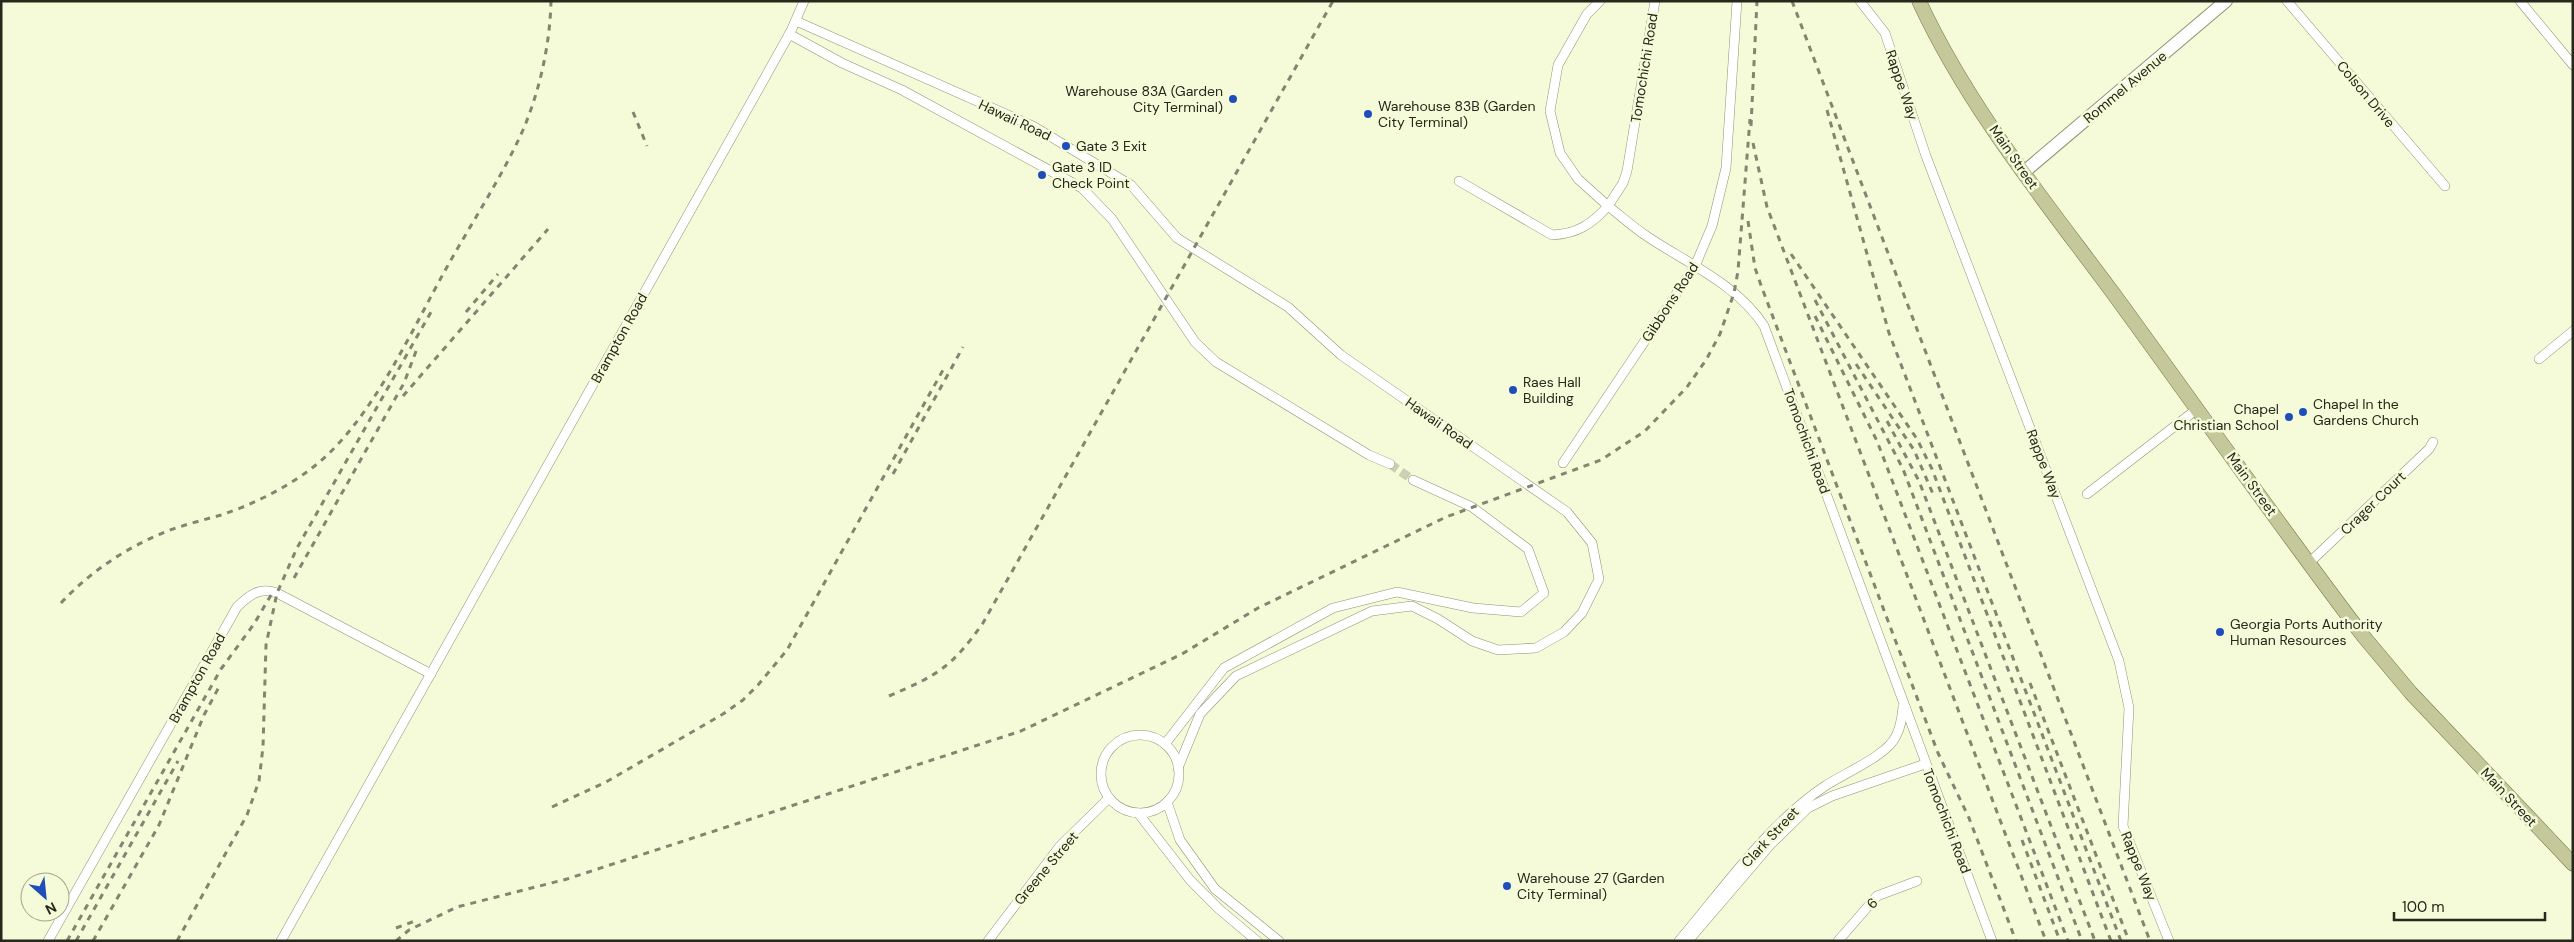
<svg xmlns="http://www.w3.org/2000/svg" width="2574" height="942" font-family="'DM Sans',sans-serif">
<rect width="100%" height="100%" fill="#f5fad8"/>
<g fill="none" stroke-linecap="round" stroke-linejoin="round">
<path stroke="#ccd0b2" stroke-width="9" stroke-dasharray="9 4.5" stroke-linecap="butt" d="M1390 464 1413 480"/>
<defs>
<g id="street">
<path d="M1655 1 1627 171 1623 183 1608 206C1621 216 1634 228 1648 237 1687 263 1738 285 1764 326L1992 941"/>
<path d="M1860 1 1885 33 1926 156 2119 661 2129 708 2123 826 2169 941"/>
<path d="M2287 1 2445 186"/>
<path d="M2520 1 2573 65"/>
<path d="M796 21 1033 126 1131 185 1177 238 1288 307 1341 355 1567 512 1592 543 1599 579 1582 613 1564 632 1536 648 1498 650 1472 641 1438 619 1412 606 1372 611 1236 676 1200 714 1178 768"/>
<path d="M789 34 842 63 902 90 1082 188 1112 219 1195 342 1216 362 1369 455 1390 464"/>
<path d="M1459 181 1552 235C1577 234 1592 224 1608 206L1578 179 1560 153 1550 111 1558 65 1587 14 1600 1"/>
<path d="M2539 359 2573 331"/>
<path d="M1563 463 1695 266 1712 226 1726 168 1737 1"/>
<path d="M2087 494 2197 409"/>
<path d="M2310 562 2429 449 2433 442"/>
<circle cx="1140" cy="774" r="39"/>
<path d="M1165 744 1224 668 1333 608 1397 592 1473 608 1521 612 1544 593 1528 549 1472 507 1413 480"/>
<path d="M1167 802 1180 840 1215 889 1279 941"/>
<path d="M1138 813 1190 880 1219 909 1257 941"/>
<path d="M48 941 237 607C248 596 260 586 277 593L431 674"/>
<path d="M281 941 791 31 804 1"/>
<path d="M988 941 1060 846 1109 798"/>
<path d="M1679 941C1724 888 1768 824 1825 786 1843 774 1888 755 1896 736 1901 727 1902 717 1903 707"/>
<path d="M1688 941 1771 844 1808 808 1832 796 1925 764"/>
<path d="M1838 941 1877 896 1917 881"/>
</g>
<path id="secondary" d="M2024 172 2226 1"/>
<path id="primary" d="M1919 1C1968 107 2044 200 2113 293 2197 408 2278 524 2364 637L2411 693 2573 864"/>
</defs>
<use href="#street" stroke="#909375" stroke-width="10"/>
<use href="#secondary" stroke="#909375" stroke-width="14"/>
<use href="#primary" stroke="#737843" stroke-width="15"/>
<use href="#street" stroke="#fff" stroke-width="9"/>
<use href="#secondary" stroke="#fff" stroke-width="12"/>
<use href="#primary" stroke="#c4c89b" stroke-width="14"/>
<g stroke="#82856f" stroke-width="3" stroke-dasharray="6 6" stroke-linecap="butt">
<path d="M1792 1 2150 941"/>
<path d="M1827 110 1889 333 2121 941"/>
<path d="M633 112 647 146"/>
<path d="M1751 126 1757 1"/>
<path d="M1753 143 1767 207 2046 941"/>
<path d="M1748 221 1755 268 1762 288 1938 753 1969 818 2016 941"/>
<path d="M1791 254 1917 439 1932 469 2111 941"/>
<path d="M1815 300 1903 469 2082 941"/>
<path d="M466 312 498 274"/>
<path d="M1815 316 1877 441 2068 941"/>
<path d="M1856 364 1914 450 1933 494"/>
<path d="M403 396 548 229"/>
<path d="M1887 421 1919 481 2095 941"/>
<path d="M893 474 963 347"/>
<path d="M294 578 404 383 418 346"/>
<path d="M61 603C88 574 121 551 158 535 178 526 200 521 221 515 252 505 286 488 312 468 371 423 411 331 447 267 472 222 502 177 523 130 540 90 550 44 551 1"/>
<path d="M2030 683 2129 941"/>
<path d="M889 696C938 675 952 667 983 623L1333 1"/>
<path d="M552 807 606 782 723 714 743 700 758 685 787 650 943 370"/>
<path d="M2022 840 2060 941"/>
<path d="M396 928 415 921"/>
<path d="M67 941 221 669 254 624 274 590"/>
<path d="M76 941 178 761"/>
<path d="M93 941 159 825 204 715 219 687"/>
<path d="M177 941 247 815 259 781 263 747 266 645 277 593 297 548 431 312"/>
<path d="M396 941 409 930 457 907 567 879 1021 731 1182 654 1258 608 1446 517 1601 460 1645 431 1687 387 1706 360 1720 334 1734 293 1738 271 1750 119"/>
</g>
</g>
<g fill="#1f4ebb" stroke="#f5fad8" stroke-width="2">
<circle cx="1233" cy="99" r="5"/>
<circle cx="1368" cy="114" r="5"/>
<circle cx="1066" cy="146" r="5"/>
<circle cx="1042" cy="175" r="5"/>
<circle cx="1513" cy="390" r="5"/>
<circle cx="2303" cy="412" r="5"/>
<circle cx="2289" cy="417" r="5"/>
<circle cx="2220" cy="632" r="5"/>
<circle cx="1507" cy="886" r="5"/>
</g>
<g text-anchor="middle" stroke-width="5" stroke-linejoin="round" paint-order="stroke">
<g font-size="14" fill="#26281b" stroke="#f5fad8">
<text transform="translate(1644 68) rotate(-81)" y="5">Tomochichi Road</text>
<text transform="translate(1902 85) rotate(71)" y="5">Rappe Way</text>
<text transform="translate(2125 87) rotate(-40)" y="5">Rommel Avenue</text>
<text transform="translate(2366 94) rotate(50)" y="5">Colson Drive</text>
<text transform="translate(1015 120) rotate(25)" y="5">Hawaii Road</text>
<text transform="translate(2014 157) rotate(55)" y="5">Main Street</text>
<text transform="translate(1670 302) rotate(-57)" y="5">Gibbons Road</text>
<text transform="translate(619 338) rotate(-61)" y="5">Brampton Road</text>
<text transform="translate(1439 423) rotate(35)" y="5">Hawaii Road</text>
<text transform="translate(1807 441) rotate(70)" y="5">Tomochichi Road</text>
<text transform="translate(2044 464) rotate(69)" y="5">Rappe Way</text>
<text transform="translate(2252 484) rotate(54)" y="5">Main Street</text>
<text transform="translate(2373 503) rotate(-44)" y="5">Crager Court</text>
<text transform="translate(197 678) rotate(-61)" y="5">Brampton Road</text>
<text transform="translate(2509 797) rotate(47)" y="5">Main Street</text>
<text transform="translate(1947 821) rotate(69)" y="5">Tomochichi Road</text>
<text transform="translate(1770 837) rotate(-47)" y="5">Clark Street</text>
<text transform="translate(2139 866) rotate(68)" y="5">Rappe Way</text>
<text transform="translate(1046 868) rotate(-50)" y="5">Greene Street</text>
<text transform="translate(1872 903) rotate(-45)" y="5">6</text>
</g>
<g font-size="14" fill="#26281b" stroke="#f5fad8" text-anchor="start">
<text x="1223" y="96" text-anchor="end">Warehouse 83A (Garden<tspan x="1223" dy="16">City Terminal)</tspan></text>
<text x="1378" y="111">Warehouse 83B (Garden<tspan x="1378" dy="16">City Terminal)</tspan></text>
<text x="1076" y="151">Gate 3 Exit</text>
<text x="1052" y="172">Gate 3 ID<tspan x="1052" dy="16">Check Point</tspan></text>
<text x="1523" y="387">Raes Hall<tspan x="1523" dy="16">Building</tspan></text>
<text x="2313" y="409">Chapel In the<tspan x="2313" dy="16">Gardens Church</tspan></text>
<text x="2279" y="414" text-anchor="end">Chapel<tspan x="2279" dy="16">Christian School</tspan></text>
<text x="2230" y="629">Georgia Ports Authority<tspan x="2230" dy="16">Human Resources</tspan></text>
<text x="1517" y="883">Warehouse 27 (Garden<tspan x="1517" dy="16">City Terminal)</tspan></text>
</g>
</g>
<rect width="2574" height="942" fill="none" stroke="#26281b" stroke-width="5"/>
<g transform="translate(45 897) rotate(153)"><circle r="24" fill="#f5fad8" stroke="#a2a68c"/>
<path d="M0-4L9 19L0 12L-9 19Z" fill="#1f4ebb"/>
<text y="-8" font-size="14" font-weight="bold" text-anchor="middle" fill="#26281b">N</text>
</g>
<path d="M2394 912v8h151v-8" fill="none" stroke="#26281b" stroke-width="2.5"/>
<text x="2402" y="912" font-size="15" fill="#26281b" stroke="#f5fad8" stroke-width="4" paint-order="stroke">100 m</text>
</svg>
